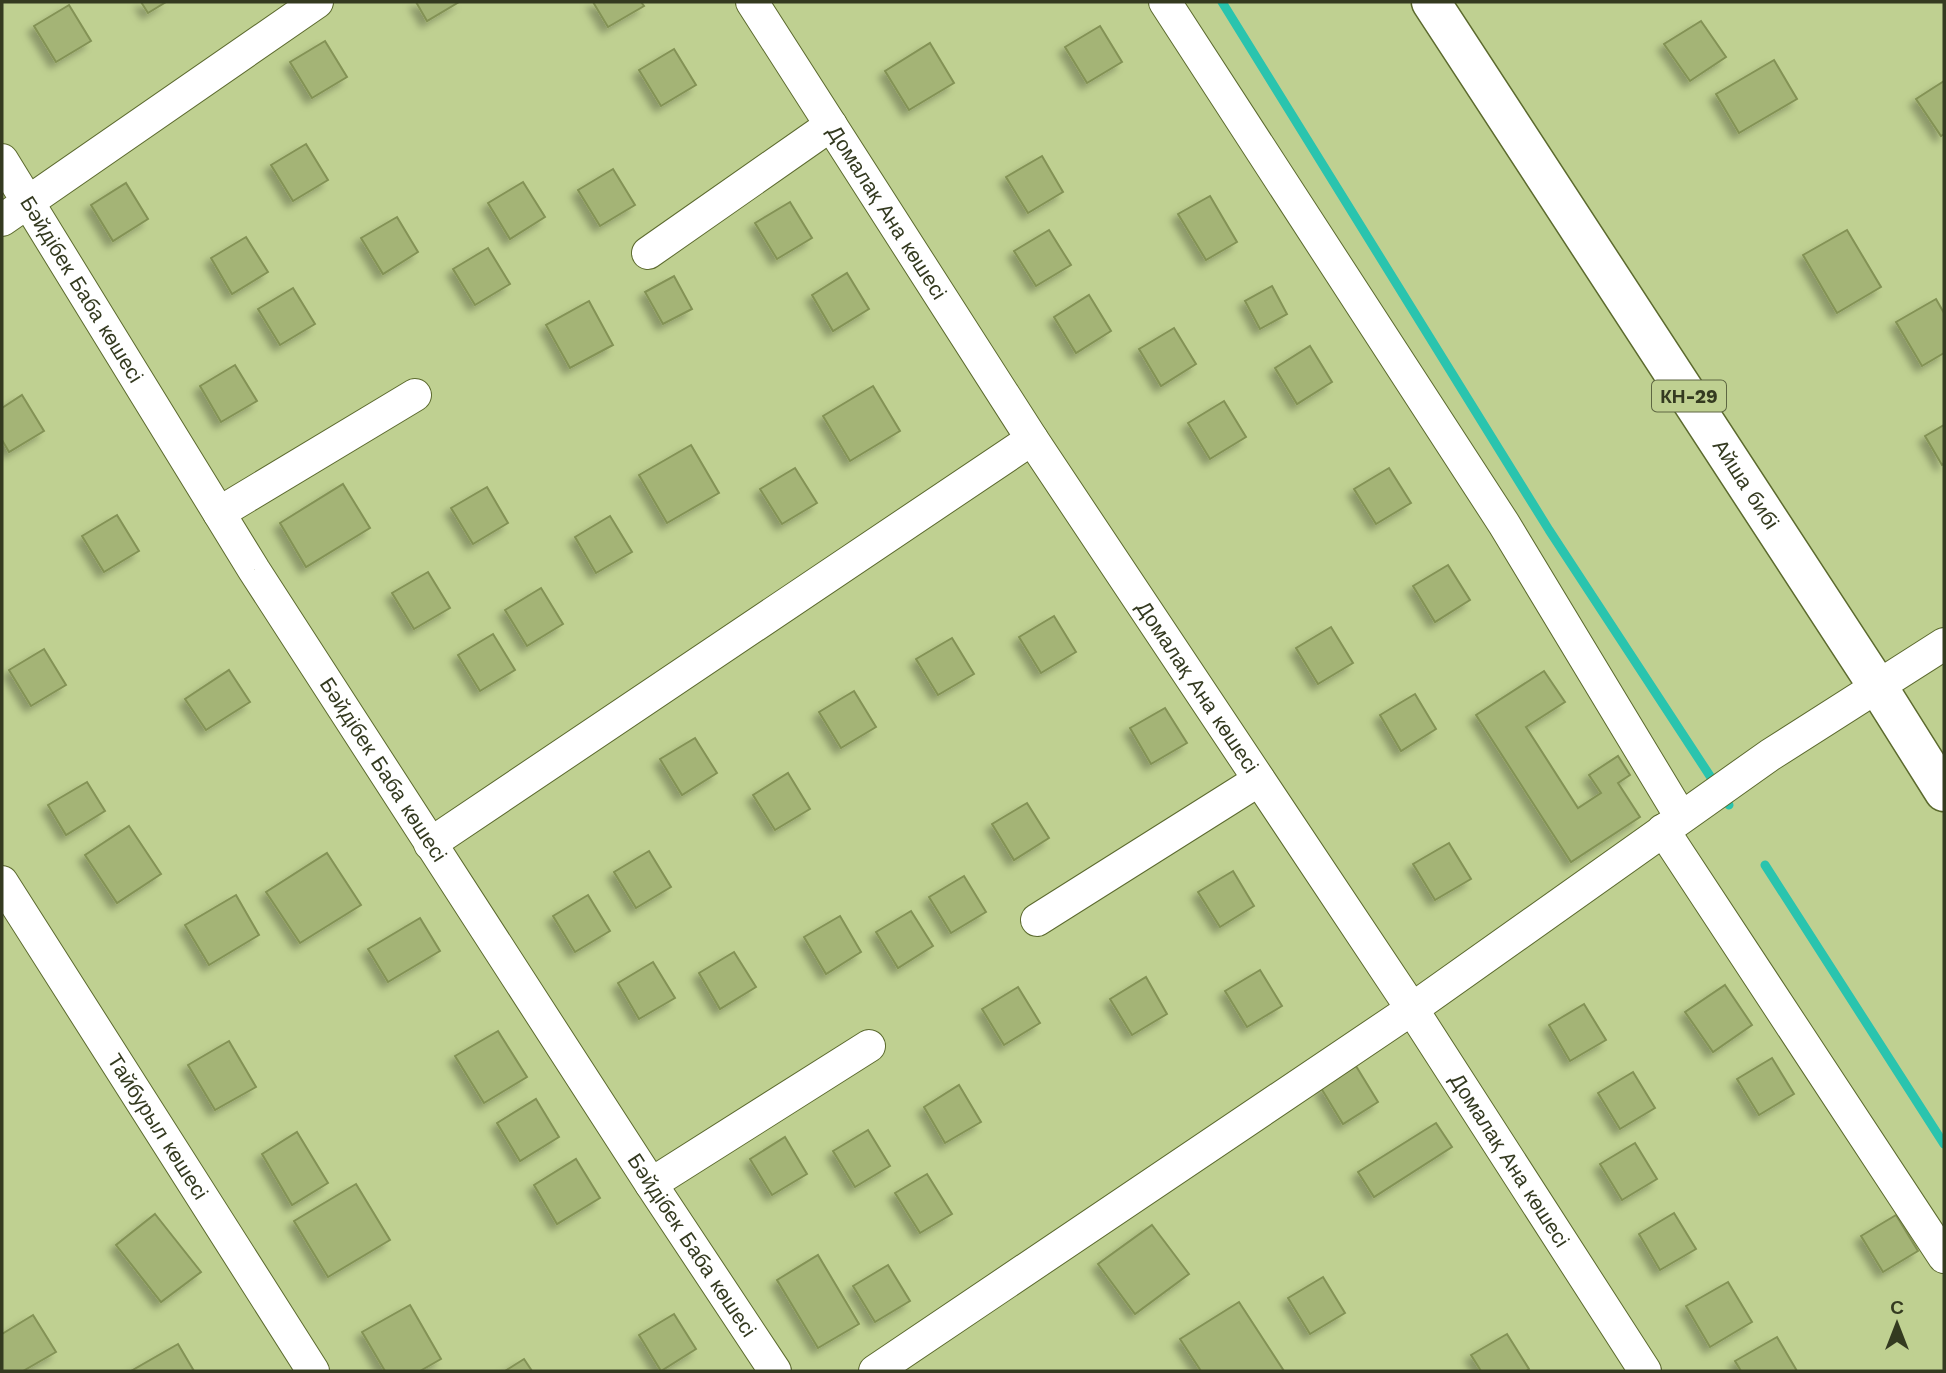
<svg xmlns="http://www.w3.org/2000/svg" width="1946" height="1373" font-family="'Work Sans',sans-serif">
<defs>
<filter id="shadow"><feDropShadow dx="-6" dy="6" stdDeviation="3.5" flood-color="#0004"/></filter>
</defs>
<rect width="100%" height="100%" fill="#bfd091"/>
<g fill="none" stroke-linecap="round" stroke-linejoin="round">
<g stroke="#2ac4ae" stroke-width="9">
<path d="M1222 2 1549 530 1729 805"/>
<path d="M1765 865 1944 1144"/>
</g>
</g>
<g fill="#a4b476" stroke="#839255" stroke-width="2" filter="url(#shadow)">
<path d="M141 2H166L148 13Z"/>
<path d="M416 2H459L427 21Z"/>
<path d="M593 2H641L644 6 608 27Z"/>
<path d="M69 5 91 41 56 62 34 26Z"/>
<path d="M1701 21 1726 57 1690 81 1664 44Z"/>
<path d="M1100 26 1122 62 1087 83 1065 47Z"/>
<path d="M325 41 347 77 312 98 290 62Z"/>
<path d="M930 43 954 83 909 110 885 71Z"/>
<path d="M674 49 696 85 661 106 639 70Z"/>
<path d="M1774 60 1797 99 1739 133 1716 94Z"/>
<path d="M1944 81V134L1941 136 1916 99Z"/>
<path d="M306 144 328 180 293 201 271 165Z"/>
<path d="M1042 156 1063 192 1028 213 1006 177Z"/>
<path d="M613 169 635 205 600 226 578 190Z"/>
<path d="M523 182 545 217 510 239 488 203Z"/>
<path d="M126 183 148 219 113 241 91 205Z"/>
<path d="M1210 196 1237 242 1206 260 1178 214Z"/>
<path d="M790 202 812 238 777 259 755 223Z"/>
<path d="M397 217 418 252 383 274 361 238Z"/>
<path d="M1049 230 1071 265 1036 286 1014 251Z"/>
<path d="M1847 230 1881 287 1837 313 1803 255Z"/>
<path d="M246 237 268 272 232 294 211 258Z"/>
<path d="M488 248 510 284 475 305 453 269Z"/>
<path d="M847 273 869 309 833 331 812 295Z"/>
<path d="M674 276 692 309 663 324 645 292Z"/>
<path d="M1272 286 1287 314 1260 329 1245 301Z"/>
<path d="M293 288 315 324 280 345 258 309Z"/>
<path d="M1089 295 1111 331 1076 353 1054 317Z"/>
<path d="M1936 299 1944 313V353L1922 366 1896 322Z"/>
<path d="M589 301 613 345 570 368 546 325Z"/>
<path d="M1174 328 1196 364 1161 386 1139 349Z"/>
<path d="M1310 346 1332 382 1297 404 1275 368Z"/>
<path d="M235 365 257 401 221 422 200 386Z"/>
<path d="M873 386 900 431 850 461 823 416Z"/>
<path d="M22 395 44 431 9 452 2 440V408Z"/>
<path d="M1224 401 1246 437 1210 459 1188 423Z"/>
<path d="M1944 425V463L1942 465 1925 436Z"/>
<path d="M691 445 719 493 667 523 639 475Z"/>
<path d="M795 468 817 503 782 524 760 489Z"/>
<path d="M1389 468 1411 503 1376 524 1354 489Z"/>
<path d="M343 484 370 528 306 567 280 523Z"/>
<path d="M487 487 508 523 473 544 451 508Z"/>
<path d="M117 515 139 551 104 572 82 536Z"/>
<path d="M610 516 632 552 596 573 575 537Z"/>
<path d="M1448 565 1470 600 1435 622 1413 586Z"/>
<path d="M428 572 450 608 414 629 392 593Z"/>
<path d="M541 588 563 624 527 646 505 610Z"/>
<path d="M1054 616 1076 652 1041 673 1019 637Z"/>
<path d="M1331 627 1353 663 1318 684 1296 648Z"/>
<path d="M493 634 515 670 480 691 458 655Z"/>
<path d="M952 638 974 674 938 695 916 659Z"/>
<path d="M44 649 66 685 31 706 9 670Z"/>
<path d="M229 670 250 702 206 730 185 699Z"/>
<path d="M1544 671 1565 702 1526 727 1578 808 1601 793 1589 775 1618 756 1630 775 1618 783 1640 817 1571 862 1476 715Z"/>
<path d="M854 691 876 727 841 748 819 712Z"/>
<path d="M1415 694 1436 729 1401 751 1380 715Z"/>
<path d="M1165 708 1187 743 1151 764 1130 728Z"/>
<path d="M695 738 717 773 682 795 660 759Z"/>
<path d="M788 773 810 809 775 830 753 795Z"/>
<path d="M87 782 105 811 66 835 48 805Z"/>
<path d="M1027 803 1049 838 1014 860 992 824Z"/>
<path d="M129 826 161 874 117 903 85 855Z"/>
<path d="M1449 843 1471 879 1435 900 1413 864Z"/>
<path d="M649 851 671 887 636 908 614 872Z"/>
<path d="M327 853 361 905 300 943 266 892Z"/>
<path d="M1233 871 1254 906 1220 927 1198 892Z"/>
<path d="M964 876 986 912 951 933 929 897Z"/>
<path d="M236 895 259 935 209 965 185 925Z"/>
<path d="M588 895 610 931 575 952 553 916Z"/>
<path d="M911 911 933 946 898 968 876 932Z"/>
<path d="M840 916 861 952 826 974 804 937Z"/>
<path d="M420 918 440 951 388 982 368 949Z"/>
<path d="M734 952 756 987 720 1009 699 973Z"/>
<path d="M653 962 675 998 639 1019 618 983Z"/>
<path d="M1260 970 1282 1006 1247 1027 1225 991Z"/>
<path d="M1146 977 1167 1014 1132 1035 1110 999Z"/>
<path d="M1725 985 1752 1025 1713 1052 1685 1012Z"/>
<path d="M1018 987 1040 1023 1004 1045 982 1009Z"/>
<path d="M1584 1004 1606 1040 1570 1061 1549 1025Z"/>
<path d="M498 1031 527 1077 484 1103 455 1056Z"/>
<path d="M229 1041 256 1087 215 1110 188 1065Z"/>
<path d="M1772 1058 1794 1094 1759 1115 1737 1079Z"/>
<path d="M1356 1066 1378 1102 1343 1124 1321 1088Z"/>
<path d="M1633 1072 1655 1108 1620 1129 1598 1093Z"/>
<path d="M959 1085 981 1122 945 1143 924 1107Z"/>
<path d="M536 1099 559 1137 520 1161 497 1123Z"/>
<path d="M1436 1123 1452 1147 1374 1197 1358 1172Z"/>
<path d="M868 1130 890 1166 855 1187 833 1151Z"/>
<path d="M297 1132 328 1183 292 1205 262 1154Z"/>
<path d="M785 1137 807 1174 772 1195 750 1159Z"/>
<path d="M1635 1143 1657 1179 1622 1200 1600 1164Z"/>
<path d="M576 1159 600 1198 557 1224 534 1185Z"/>
<path d="M927 1174 952 1214 920 1233 895 1193Z"/>
<path d="M356 1184 390 1240 328 1277 294 1221Z"/>
<path d="M1674 1213 1696 1249 1660 1270 1639 1234Z"/>
<path d="M155 1214 201 1272 161 1302 116 1245Z"/>
<path d="M1896 1215 1918 1251 1883 1272 1861 1236Z"/>
<path d="M1152 1225 1189 1274 1135 1314 1098 1264Z"/>
<path d="M818 1255 859 1324 818 1348 777 1280Z"/>
<path d="M888 1265 910 1301 875 1322 853 1286Z"/>
<path d="M1323 1277 1345 1313 1310 1334 1288 1298Z"/>
<path d="M1728 1282 1752 1322 1710 1347 1686 1306Z"/>
<path d="M1239 1302 1284 1371H1201L1180 1339Z"/>
<path d="M410 1305 441 1359 420 1371H385L362 1332Z"/>
<path d="M674 1314 696 1349 661 1371 639 1335Z"/>
<path d="M33 1315 56 1352 23 1371H2V1334Z"/>
<path d="M1507 1334 1529 1369 1526 1371H1481L1471 1355Z"/>
<path d="M1777 1337 1797 1371H1741L1735 1361Z"/>
<path d="M178 1344 194 1371H131Z"/>
<path d="M524 1359 532 1371H505Z"/>
</g>
<g fill="none" stroke-linecap="round" stroke-linejoin="round">
<defs>
<g id="minor">
<path id="s1" d="M752 2 1032 439 1412 1009 1645 1371"/>
<path d="M1165 2 1504 524 1681 817"/>
<path id="s2" d="M2 160 254 570 651 1184 775 1371"/>
<path d="M2 220 317 2"/>
<path d="M648 253 831 125"/>
<path d="M219 513 415 395"/>
<path d="M1663 830 1944 1257"/>
<path d="M430 844 1032 439"/>
<path id="s3" d="M2 882 313 1371"/>
<path d="M1037 920 1259 780"/>
<path d="M651 1184 869 1046"/>
<path d="M875 1371 1412 1009 1770 755 1944 644"/>
</g>
<g id="major">
<path id="s4" d="M1431 2 1878 687 1944 792"/>
</g>
</defs>
<use href="#minor" stroke="#5c6a2e" stroke-width="34"/>
<use href="#major" stroke="#5c6a2e" stroke-width="41"/>
<use href="#minor" stroke="#fff" stroke-width="32"/>
<use href="#major" stroke="#fff" stroke-width="38"/>
</g>
<g text-anchor="middle" stroke-width="6" stroke-linejoin="round" paint-order="stroke">
<rect fill="#bfd091" stroke="#5e6742" stroke-width="2" x="1652" y="380.5" width="74" height="31" rx="5"/>
<g font-size="19" font-weight="bold" fill="#343a20">
<text x="1689" y="403">КН-29</text>
</g>
<g font-size="21" fill="#343a20" stroke="#bfd091">
<text dy="7" stroke="none"><textPath href="#s1" startOffset="250">Домалақ Ана көшесі</textPath></text>
<text dy="7" stroke="none"><textPath href="#s2" startOffset="152">Бәйдібек Баба көшесі</textPath></text>
<text dy="7" stroke="none"><textPath href="#s4" startOffset="576">Айша бибі</textPath></text>
<text dy="7" stroke="none"><textPath href="#s1" startOffset="817">Домалақ Ана көшесі</textPath></text>
<text dy="7" stroke="none"><textPath href="#s2" startOffset="719">Бәйдібек Баба көшесі</textPath></text>
<text dy="7" stroke="none"><textPath href="#s3" startOffset="290">Тайбурыл көшесі</textPath></text>
<text dy="7" stroke="none"><textPath href="#s1" startOffset="1384">Домалақ Ана көшесі</textPath></text>
<text dy="7" stroke="none"><textPath href="#s2" startOffset="1286">Бәйдібек Баба көшесі</textPath></text>
</g>
</g>
<rect width="1946" height="1373" fill="none" stroke="#343a20" stroke-width="7"/>
<g transform="translate(1897 1324)" stroke="#bfd091" stroke-width="5" paint-order="stroke">
<path d="M0-5L12 26L0 18L-12 26Z" fill="#343a20"/>
<text y="-10" font-size="19" font-weight="bold" text-anchor="middle" fill="#343a20">С</text>
</g>
</svg>
